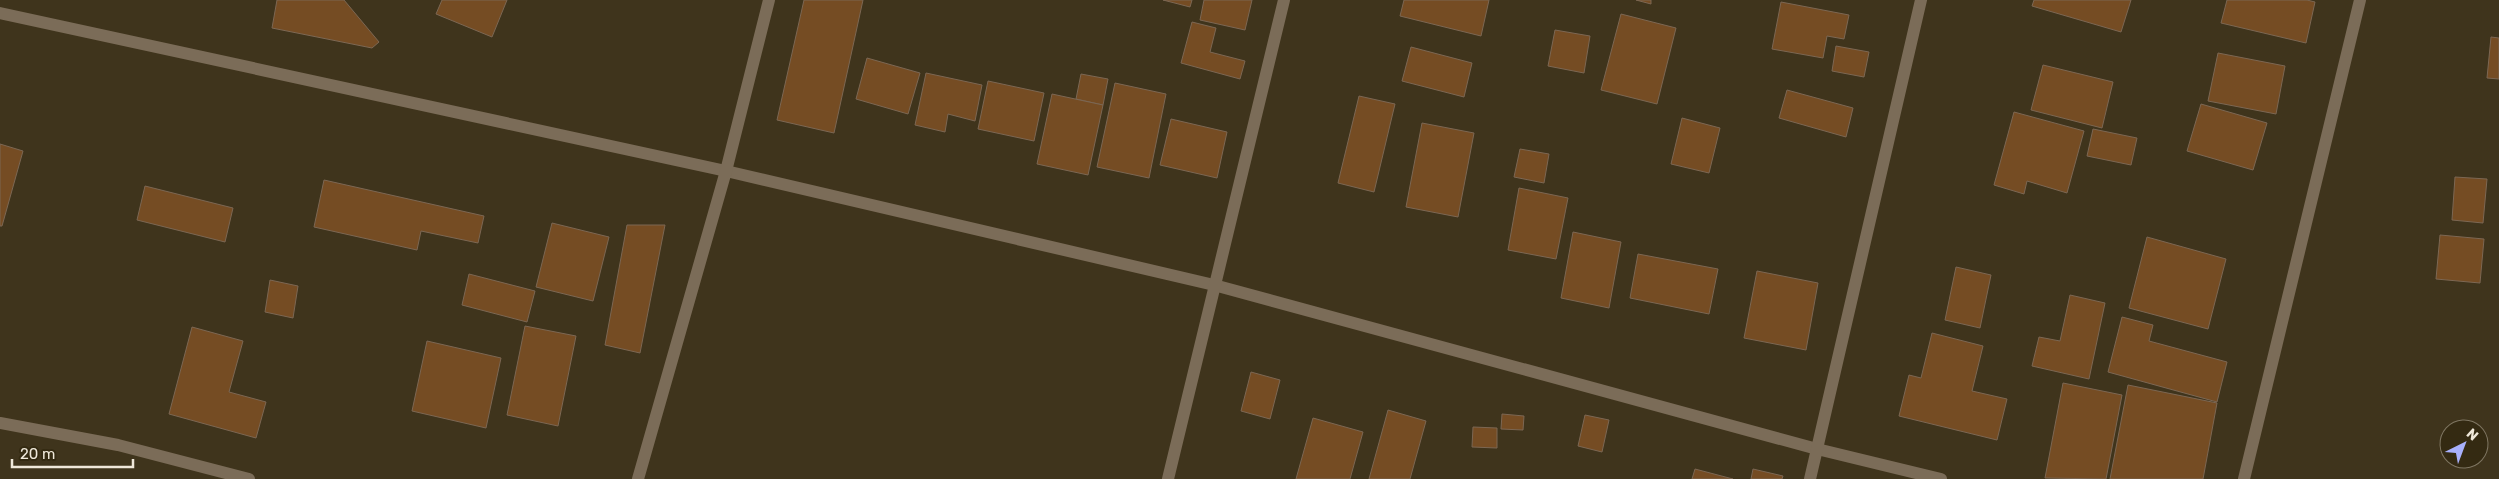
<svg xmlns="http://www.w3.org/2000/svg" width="2499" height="479" font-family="Rubik,sans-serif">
<rect width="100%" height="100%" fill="#3f341c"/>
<g fill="#754c23" stroke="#7c6753">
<path d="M277 0H344L379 42 372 48 272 28Z"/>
<path d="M442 0H507L492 37 436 14Z"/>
<path d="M804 0H863L834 133 777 120Z"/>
<path d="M1163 0H1192L1190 7Z"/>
<path d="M1204 0H1252L1245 30 1200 20Z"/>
<path d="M1404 0H1489L1481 36 1400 16Z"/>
<path d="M1636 0H1651V4Z"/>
<path d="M2034 0H2131L2121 32 2032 6Z"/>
<path d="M2227 0H2307L2315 2 2306 43 2221 23Z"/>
<path d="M1781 2 1849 15 1844 39 1827 36 1823 58 1772 49Z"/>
<path d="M1621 14 1676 28 1657 104 1601 90Z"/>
<path d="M1192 22 1216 28 1210 52 1245 61 1240 79 1181 63Z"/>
<path d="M1555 30 1590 36 1584 73 1548 66Z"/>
<path d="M2491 37 2499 38V79L2487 78Z"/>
<path d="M1836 46 1869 52 1864 77 1832 71Z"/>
<path d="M1411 47 1472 63 1464 97 1402 81Z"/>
<path d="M2218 53 2285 66 2276 114 2208 101Z"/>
<path d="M867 58 920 73 908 114 856 99Z"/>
<path d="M2043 65 2113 82 2102 128 2031 110Z"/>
<path d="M926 73 982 85 975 121 948 114 945 132 915 125Z"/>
<path d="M1081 74 1108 79 1103 105 1076 99Z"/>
<path d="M988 81 1044 93 1034 141 978 129Z"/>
<path d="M1115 83 1166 94 1149 178 1097 167Z"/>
<path d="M1787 90 1853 108 1846 137 1779 118Z"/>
<path d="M1052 94 1103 105 1088 175 1037 164Z"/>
<path d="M1359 96 1395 104 1374 192 1338 183Z"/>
<path d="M2201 104 2267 123 2253 170 2187 151Z"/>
<path d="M2014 112 2084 131 2067 193 2027 181 2024 194 1994 185Z"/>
<path d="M1682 118 1720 128 1709 173 1671 164Z"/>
<path d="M1171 119 1227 132 1217 178 1160 165Z"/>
<path d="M1422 123 1474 133 1458 217 1406 207Z"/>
<path d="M2093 129 2137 138 2131 165 2087 156Z"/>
<path d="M0 144 23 151 2 226H0Z"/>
<path d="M1520 149 1549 154 1544 183 1514 177Z"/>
<path d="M2455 177 2487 179 2483 223 2452 220Z"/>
<path d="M324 180 484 216 478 243 421 231 417 250 314 227Z"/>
<path d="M145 186 233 208 225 242 137 220Z"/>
<path d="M1519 188 1568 198 1556 259 1508 250Z"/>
<path d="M552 223 609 237 593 301 536 287Z"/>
<path d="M627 225H665L640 353 605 345Z"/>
<path d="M1573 232 1621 242 1609 308 1561 298Z"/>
<path d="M2440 235 2484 239 2480 283 2436 279Z"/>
<path d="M2147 237 2226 259 2208 329 2129 308Z"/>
<path d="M1638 254 1718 269 1709 314 1630 298Z"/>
<path d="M1956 267 1991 275 1980 328 1945 320Z"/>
<path d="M1757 271 1818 283 1806 350 1744 338Z"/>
<path d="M469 274 535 291 527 322 462 305Z"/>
<path d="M270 280 298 286 293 318 265 312Z"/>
<path d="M2070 295 2105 303 2089 379 2032 366 2039 337 2060 341Z"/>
<path d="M2122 317 2153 325 2149 341 2227 362 2217 402 2108 372Z"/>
<path d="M525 326 576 336 558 426 507 415Z"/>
<path d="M192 327 243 341 229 392 266 402 256 438 169 414Z"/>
<path d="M1932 333 1983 346 1972 391 2007 399 1997 440 1899 416 1909 375 1921 378Z"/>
<path d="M427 341 501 358 486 428 412 411Z"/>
<path d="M1251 372 1280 380 1270 419 1241 411Z"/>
<path d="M2063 383 2122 395 2106 479 2045 478Z"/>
<path d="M2128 385 2217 403 2203 479H2110Z"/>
<path d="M1388 410 1426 421 1410 479H1369Z"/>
<path d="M1502 414 1524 416 1523 430 1501 429Z"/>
<path d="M1585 415 1609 420 1602 452 1578 446Z"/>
<path d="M1313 418 1363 432 1350 479H1296Z"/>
<path d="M1473 427 1497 428V448L1472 447Z"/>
<path d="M1695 469 1733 479H1692Z"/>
<path d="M1753 469 1783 476 1782 479H1751Z"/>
</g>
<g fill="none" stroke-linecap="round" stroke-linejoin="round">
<g stroke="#7b6c58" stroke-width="12">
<path d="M0 13 726 171 1214 285 1817 449 1941 479"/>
<path d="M0 423 118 445 249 479"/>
<path d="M638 479 726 171 769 0"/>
<path d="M1168 479 1284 0"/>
<path d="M1810 479 1921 0"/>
<path d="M2244 479 2360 0"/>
</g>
</g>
<g transform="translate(2464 444) rotate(42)"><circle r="24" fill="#342a12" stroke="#7f7662"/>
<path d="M0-4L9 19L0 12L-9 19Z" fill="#a8b0fc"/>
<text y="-8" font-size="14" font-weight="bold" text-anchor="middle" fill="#efe8da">N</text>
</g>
<path d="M12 459v8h121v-8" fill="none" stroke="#efe8da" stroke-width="2.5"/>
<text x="20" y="459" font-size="15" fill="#efe8da" stroke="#342a12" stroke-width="4" paint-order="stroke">20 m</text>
</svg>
